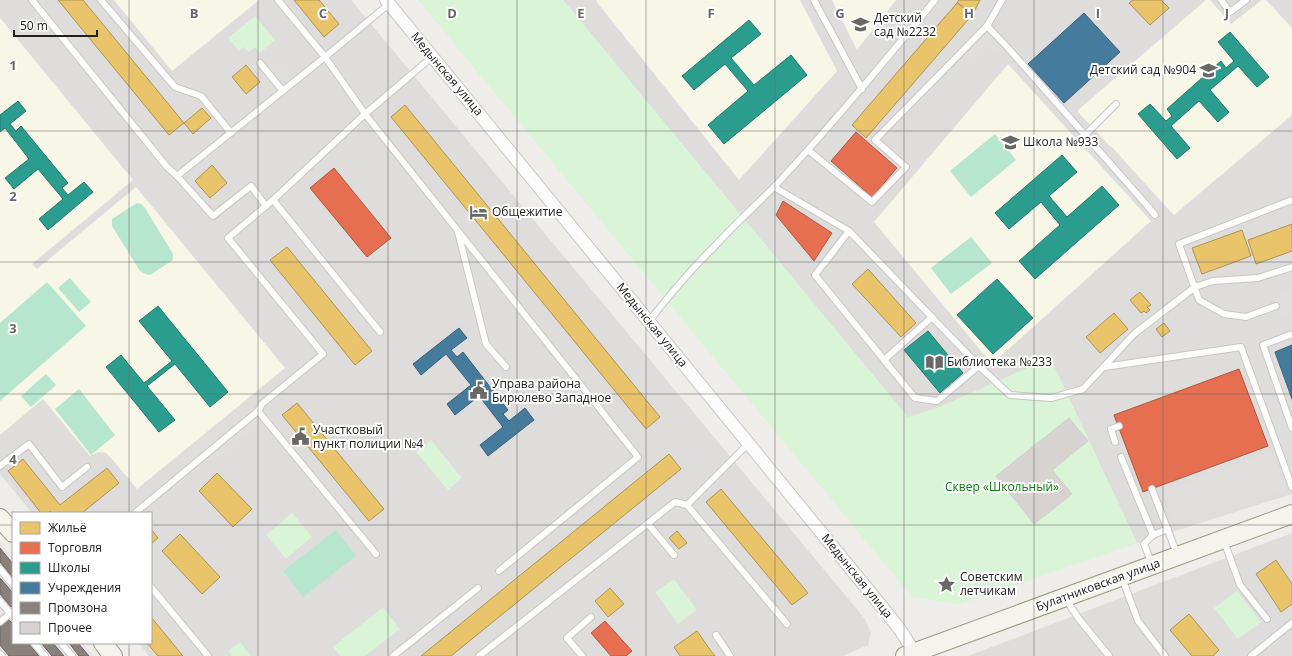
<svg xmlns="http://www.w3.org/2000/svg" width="1292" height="656" font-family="'Open Sans',sans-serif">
<rect width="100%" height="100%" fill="#efedea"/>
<g fill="#dedddb">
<path d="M0 0H351L865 619 871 633 868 645 843 656H149L139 643H151V513H32L0 474Z"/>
<path d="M563 0H1292V494L1137 543 1050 358 940 407 908 418Z"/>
<path d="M1292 533V656H968Z"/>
</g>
<path fill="#ece3e9" d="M0 542 13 558V643H83L94 656H0Z"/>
<g fill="#f8f6e7">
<path d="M114 0H259L172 71Z"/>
<path d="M597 0H800L837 71 739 180 596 1Z"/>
<path d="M832 0H896L857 50Z"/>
<path d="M1206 0H1210L1231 24 1262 0H1266L1292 28V115L1174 215 1077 111Z"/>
<path d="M0 18 133 180 32 264 37 269 136 187 285 368 137 489 112 459 106 453 98 452 90 456 43 399 0 435Z"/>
<path d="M1008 64 1151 221 992 364 874 222Z"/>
</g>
<g fill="#d9f4d7">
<path d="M418 0H563L908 417 940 407 1050 358 1137 543 961 604 912 597Z"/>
<path d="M255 16 275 40 260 53 255 47 249 52 244 47 239 51 228 38Z"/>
<path d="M431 440 462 478 448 490 416 452Z"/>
<path d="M292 513 312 537 286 559 266 535Z"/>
<path d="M674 579 697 610 678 624 655 592Z"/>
<path d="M1237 591 1261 622 1238 639 1214 608Z"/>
<path d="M383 607 400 629 365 656H340L333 647Z"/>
<path d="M240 642 251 656H232L228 651Z"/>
</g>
<g fill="#b6e6cd">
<path d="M995 134 1016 160 971 197 950 171Z"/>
<path d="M137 203 141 204 145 208 173 254V260L150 275 145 274 140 271 112 226V219Z"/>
<path d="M971 237 992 263 951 294 931 268Z"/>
<path d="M70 278 91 302 79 312 58 288Z"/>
<path d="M47 282 86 326 0 401V323Z"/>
<path d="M46 374 56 385 31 407 21 396Z"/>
<path d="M79 389 115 435 91 455 55 409Z"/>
<path d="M336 530 356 556 303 597 283 571Z"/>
</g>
<g fill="#dfdedd">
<path d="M989 29 1008 48 1000 55 989 46 970 67 961 58Z"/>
<path d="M259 57 268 68 277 62 291 80 270 96 247 67Z"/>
<path d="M1111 146 1148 187 1138 195 1102 155Z"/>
<path d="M1292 290V312L1280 317 1272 297Z"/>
<path d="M243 405 248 412 185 465 179 458Z"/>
<path d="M254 417 259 424 213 462 207 456Z"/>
<path d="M1273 451 1287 490 1178 530 1163 491Z"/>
</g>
<g fill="#e9c46a" stroke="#ad9354">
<path d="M58 0H83L184 123 169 135Z"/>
<path d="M294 0H319L339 24 324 37Z"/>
<path d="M959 0H980L973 14 957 3Z"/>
<path d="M1133 0H1161L1169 8 1150 25 1129 3Z"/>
<path d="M957 3 973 14 866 138 852 125Z"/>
<path d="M246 65 260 82 246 94 232 77Z"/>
<path d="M405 105 660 417 646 429 391 117Z"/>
<path d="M202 108 211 118 193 134 184 123Z"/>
<path d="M212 165 227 183 210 198 195 181Z"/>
<path d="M1292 224V251L1256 264 1248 240Z"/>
<path d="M1242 230 1251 256 1202 274 1192 248Z"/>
<path d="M287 247 372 351 355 365 270 260Z"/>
<path d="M868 269 916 323 901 337 852 284Z"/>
<path d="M1140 292 1151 305 1147 307 1150 310 1146 313 1144 311 1141 313 1130 300Z"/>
<path d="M1114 313 1128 329 1100 353 1086 337Z"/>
<path d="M1164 323 1170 331 1162 337 1156 329Z"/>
<path d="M297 403 384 509 369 521 282 415Z"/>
<path d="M669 454 681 469 451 656H421Z"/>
<path d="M23 459 60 505 107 468 119 483 82 513H52L50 511 48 513H41L8 471Z"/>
<path d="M217 473 252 509 233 527 199 491Z"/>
<path d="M721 489 808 593 792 605 706 502Z"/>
<path d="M151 529 158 538 151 544Z"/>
<path d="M677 531 687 543 679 549 669 538Z"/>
<path d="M180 534 220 577 202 594 162 551Z"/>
<path d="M1276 560 1292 584V604L1281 612 1256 574Z"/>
<path d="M610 588 624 604 608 617 595 601Z"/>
<path d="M1189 614 1219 650 1213 656H1192L1170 630Z"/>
<path d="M151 617 165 634 183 656H158L147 643H151Z"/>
<path d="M697 631 711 651 715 656H680L674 647Z"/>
</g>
<g fill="#e76f51" stroke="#ac5843">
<path d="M856 132 897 168 872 197 831 161Z"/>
<path d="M334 168 391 238 367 257 310 188Z"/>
<path d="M783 201 832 233 814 261 776 215Z"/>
<path d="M1239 369 1268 446 1143 492 1114 415Z"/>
<path d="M605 621 632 651 626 656H611L591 633Z"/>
</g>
<g fill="#2a9d8f" stroke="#27786e">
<path d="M749 20 761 34 731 58 754 85 791 55 807 75 724 144 708 125 748 91 725 64 694 90 682 76Z"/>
<path d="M1230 32 1269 77 1257 87 1238 66 1210 90 1229 112 1218 122 1199 101 1171 126 1190 148 1177 159 1138 114 1150 104 1166 121 1172 116 1167 109 1221 61 1226 68 1234 61 1218 42Z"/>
<path d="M18 101 26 111 10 124 16 131 21 126 68 183 62 188 68 195 84 182 93 192 48 230 39 219 63 199 38 169 14 189 5 178 29 159 5 128 0 132V115Z"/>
<path d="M1062 155 1077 172 1049 196 1067 217 1102 186 1119 205 1035 279 1019 261 1060 225 1041 202 1009 229 995 213Z"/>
<path d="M997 279 1033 318 993 354 957 315Z"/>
<path d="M158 306 228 392 210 407 175 364 147 386 175 420 159 432 106 367 121 355 144 383 172 361 139 321Z"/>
<path d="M928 331 963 373 940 393 904 350Z"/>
</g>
<g fill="#457b9d" stroke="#3a6078">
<path d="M1084 13 1120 52 1064 103 1028 64Z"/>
<path d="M459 328 467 338 451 350 457 357 463 352 508 410 503 414 509 421 525 408 534 420 488 456 480 445 503 427 479 396 455 415 447 404 471 385 446 354 421 375 413 364Z"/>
<path d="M1292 345V399L1275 352Z"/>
</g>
<g fill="#8a817c" stroke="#6a6461">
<path d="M0 548 13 564V578L0 562Z"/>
<path d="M0 578 13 593V605L11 607 0 594Z"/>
<path d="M8 619 13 624V643H28L39 656H9L0 645V626Z"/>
<path d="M41 643H53L64 656H52Z"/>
<path d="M69 643H78L89 656H79Z"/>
</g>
<path fill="#d6d3d1" stroke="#d2cecb" d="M1069 418 1088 441 1052 470 1072 494 1034 524 996 476Z"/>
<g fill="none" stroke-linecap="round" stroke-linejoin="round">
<defs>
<g id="lane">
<path d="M32 0 167 167 177 176 325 57 365 114 638 457 499 571"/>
<path d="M101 0 175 87 201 96 231 133"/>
<path d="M278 0 325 57 389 4"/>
<path d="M814 0 862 89"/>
<path d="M1221 0 1230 12 1246 0"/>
<path d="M987 26 1008 48 1138 195 1155 215"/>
<path d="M260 63 283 91"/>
<path d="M1085 135 1116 104"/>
<path d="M808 150 872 202 906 167 875 140 987 26 1002 0"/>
<path d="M177 176 213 216 251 186 266 206"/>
<path d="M774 187 849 231 979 366 1010 395 1051 398 1083 389 1134 334 1195 287 1213 281 1258 278 1292 267"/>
<path d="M273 200 380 332"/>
<path d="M849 231 815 275 915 398 937 401 979 366"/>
<path d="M458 232 486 344 506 367"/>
<path d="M1276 306 1246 317 1224 314 1199 300 1179 244 1292 200"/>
<path d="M649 321C670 295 691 269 715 246 734 225 755 206 775 186 831 126 883 63 935 0"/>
<path d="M1292 334 1263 345 1292 428"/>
<path d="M884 360 932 317"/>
<path d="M1104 367 1241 347 1292 487"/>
<path d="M258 411 376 554"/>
<path d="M1115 442 1111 429 1119 426"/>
<path d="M749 443 687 505 787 624"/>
<path d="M1121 457 1153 535 1168 529"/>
<path d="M0 466 29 444 62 487 87 467"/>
<path d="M1152 489 1177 554"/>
<path d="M135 513 258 411 262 404 323 354 228 238 273 200 365 114 432 57"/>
<path d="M648 524 674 555"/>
<path d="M1224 541 1240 585 1267 619"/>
<path d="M1152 564 1144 544 1153 535"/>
<path d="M0 569 13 585"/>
<path d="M1122 578 1138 621 1165 656"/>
<path d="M151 587 208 656"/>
<path d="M1065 598 1079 619 1109 656"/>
<path d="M0 601 13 617"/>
<path d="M0 622 13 611"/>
<path d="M716 635 730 656"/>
<path d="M34 643 45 656"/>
<path d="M61 643 72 656"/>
<path d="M0 654 2 656"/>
<path d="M393 656 478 588"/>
<path d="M479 656 675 502 687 505"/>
<path d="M582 656 567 638 591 617"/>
<path d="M1251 656 1292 623"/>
</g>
<path id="street" d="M386 0 887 613 901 631 914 652"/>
<g id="secondary">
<path d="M0 518 13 533"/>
<path d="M103 643 113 656"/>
<path d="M905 656 1292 514"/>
</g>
</defs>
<use href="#lane" stroke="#c8c7c6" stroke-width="8"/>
<use href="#street" stroke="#c8c7c6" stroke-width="14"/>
<use href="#secondary" stroke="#9a9981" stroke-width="20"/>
<use href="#lane" stroke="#fdfcfc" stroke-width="6"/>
<use href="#street" stroke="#fdfcfc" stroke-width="12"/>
<use href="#secondary" stroke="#f4f4ed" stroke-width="18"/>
</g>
<path fill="none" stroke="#696867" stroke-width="1" stroke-opacity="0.55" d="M129 0V513M258 0V656M388 0V656M517 0V656M646 0V656M775 0V656M904 0V656M1034 0V656M1163 0V656M0 131H1292M0 262H1292M0 394H1292M0 525H13M151 525H1292M129 643V656"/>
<defs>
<symbol id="school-bare" viewBox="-9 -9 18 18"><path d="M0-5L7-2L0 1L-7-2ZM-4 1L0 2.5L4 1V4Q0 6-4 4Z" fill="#696867" stroke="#fff" stroke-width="2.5" paint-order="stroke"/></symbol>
<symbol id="hotel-bare" viewBox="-9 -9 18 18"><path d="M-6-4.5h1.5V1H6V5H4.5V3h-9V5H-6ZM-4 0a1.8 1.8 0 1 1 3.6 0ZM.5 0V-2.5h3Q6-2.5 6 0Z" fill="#696867" stroke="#fff" stroke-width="2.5" paint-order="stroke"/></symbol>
<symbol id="library-bare" viewBox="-9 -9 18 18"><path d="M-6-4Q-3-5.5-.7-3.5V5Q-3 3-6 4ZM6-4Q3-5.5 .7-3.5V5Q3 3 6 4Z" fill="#696867" stroke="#fff" stroke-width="2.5" paint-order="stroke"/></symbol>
<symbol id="civic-bare" viewBox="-9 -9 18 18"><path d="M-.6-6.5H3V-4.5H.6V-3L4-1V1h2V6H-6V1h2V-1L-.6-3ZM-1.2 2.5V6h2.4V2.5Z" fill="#696867" stroke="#fff" stroke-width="2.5" paint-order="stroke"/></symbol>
<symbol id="sight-bare" viewBox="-9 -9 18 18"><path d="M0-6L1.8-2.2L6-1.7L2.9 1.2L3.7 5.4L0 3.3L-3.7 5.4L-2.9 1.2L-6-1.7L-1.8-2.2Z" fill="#696867" stroke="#fff" stroke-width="2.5" paint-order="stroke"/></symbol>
</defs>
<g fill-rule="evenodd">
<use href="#school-bare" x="848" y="12" width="25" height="25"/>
<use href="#school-bare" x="1196" y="58" width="25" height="25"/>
<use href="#school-bare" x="998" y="130" width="25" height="25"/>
<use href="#hotel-bare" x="466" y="200" width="25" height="25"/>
<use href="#library-bare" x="922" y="350" width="25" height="25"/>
<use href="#civic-bare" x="466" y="378" width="25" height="25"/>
<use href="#civic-bare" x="288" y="424" width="25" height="25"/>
<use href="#sight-bare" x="934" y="572" width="25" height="25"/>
</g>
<g text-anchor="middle" stroke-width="4" stroke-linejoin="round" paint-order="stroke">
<g font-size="12" fill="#212121" stroke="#fff" text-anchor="start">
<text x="874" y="22">Детский<tspan x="874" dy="14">сад №2232</tspan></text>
<text x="1196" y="74" text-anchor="end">Детский сад №904</text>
<text x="1023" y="146">Школа №933</text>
<text x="492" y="216">Общежитие</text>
<text x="947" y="366">Библиотека №233</text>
<text x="492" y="388">Управа района<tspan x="492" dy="14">Бирюлево Западное</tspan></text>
<text x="313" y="434">Участковый<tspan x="313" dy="14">пункт полиции №4</tspan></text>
<text x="960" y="581">Cоветским<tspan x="960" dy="14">летчикам</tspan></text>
</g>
<g font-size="12" fill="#212121" stroke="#fff">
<text transform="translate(447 74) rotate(50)" y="4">Медынская улица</text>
<text transform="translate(652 325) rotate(51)" y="4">Медынская улица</text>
<text transform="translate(857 576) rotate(51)" y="4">Медынская улица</text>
<text transform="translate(1098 585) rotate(-20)" y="4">Булатниковская улица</text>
</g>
<g font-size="12" fill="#0c820c" stroke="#fff">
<text x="1002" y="491">Сквер «Школьный»</text>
</g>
</g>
<g font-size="13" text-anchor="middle" font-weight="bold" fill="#696867" stroke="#fff" stroke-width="4" stroke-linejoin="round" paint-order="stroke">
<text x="194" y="18">B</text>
<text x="323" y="18">C</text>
<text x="452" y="18">D</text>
<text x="581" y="18">E</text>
<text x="711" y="18">F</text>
<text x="840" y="18">G</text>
<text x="969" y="18">H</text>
<text x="1098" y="18">I</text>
<text x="1227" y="18">J</text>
<text x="13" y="70">1</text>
<text x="13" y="201">2</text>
<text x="13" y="333">3</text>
<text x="13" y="464">4</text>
</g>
<rect x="12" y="512" width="140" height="132" fill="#ffffff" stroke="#a6a6a6"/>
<rect x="20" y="522" width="20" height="12" fill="#e9c46a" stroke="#a6a6a6"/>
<text x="48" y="532" font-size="12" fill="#212121">Жильё</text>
<rect x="20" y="542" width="20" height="12" fill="#e76f51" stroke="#a6a6a6"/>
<text x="48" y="552" font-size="12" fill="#212121">Торговля</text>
<rect x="20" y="562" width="20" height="12" fill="#2a9d8f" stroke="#a6a6a6"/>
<text x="48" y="572" font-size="12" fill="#212121">Школы</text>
<rect x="20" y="582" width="20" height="12" fill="#457b9d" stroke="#a6a6a6"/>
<text x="48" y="592" font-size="12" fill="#212121">Учреждения</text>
<rect x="20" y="602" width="20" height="12" fill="#8a817c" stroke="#a6a6a6"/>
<text x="48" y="612" font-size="12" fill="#212121">Промзона</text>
<rect x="20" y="622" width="20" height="12" fill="#d6d3d1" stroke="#a6a6a6"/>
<text x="48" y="632" font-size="12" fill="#212121">Прочее</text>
<path d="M14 30v6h83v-6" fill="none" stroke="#212121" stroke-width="2"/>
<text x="20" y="30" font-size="12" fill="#212121" stroke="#ffffff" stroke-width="3" paint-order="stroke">50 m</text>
</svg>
